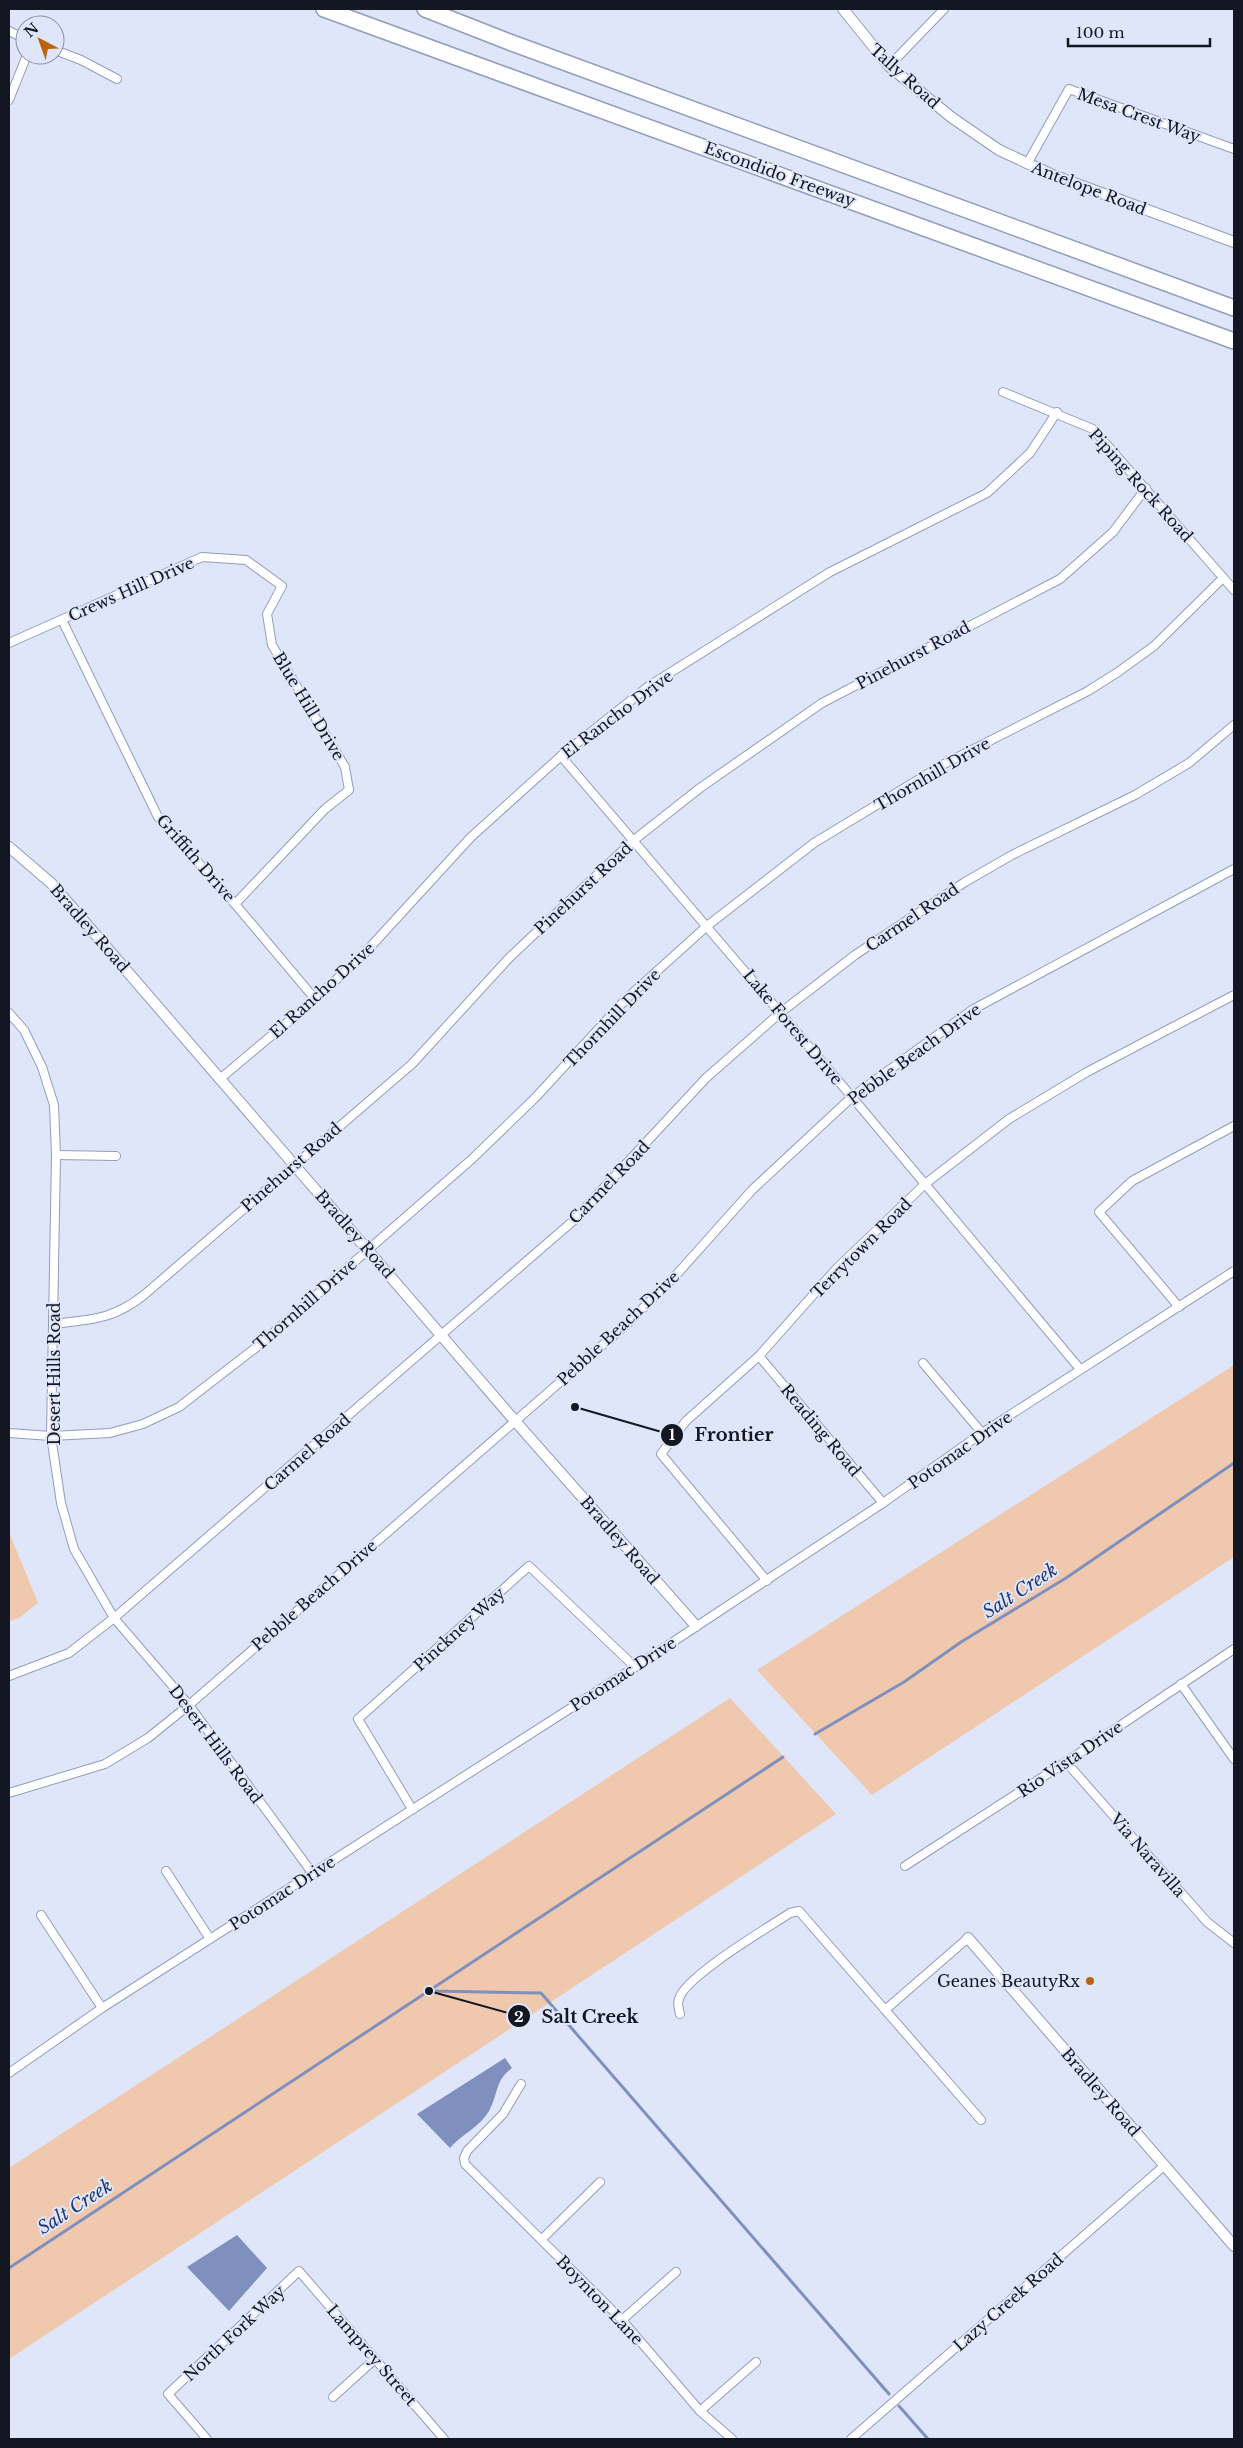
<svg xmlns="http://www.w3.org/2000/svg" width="1243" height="2448" font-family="'Libre Baskerville',serif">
<rect width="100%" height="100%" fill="#dfe6fa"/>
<g fill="#efc8ae">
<path d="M1234 1365V1557L872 1795 757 1670Z"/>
<path d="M9 1532 38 1603 19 1618 9 1621Z"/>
<path d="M730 1698 836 1814 9 2359V2168Z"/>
</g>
<g fill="#7f90be">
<path d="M505 2058 512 2068C494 2082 499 2093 489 2111 480 2127 462 2134 450 2148L417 2114Z"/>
<path d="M237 2235 267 2268 229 2311 187 2267Z"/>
</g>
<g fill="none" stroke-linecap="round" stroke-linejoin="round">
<g stroke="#7f90be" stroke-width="3">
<path d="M815 1734 904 1682 961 1642 1066 1578 1234 1463"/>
<path d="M430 1991 541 1993 889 2394"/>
<path d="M9 2268 783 1757"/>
<path d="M899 2406 928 2439"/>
</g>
<defs>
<g id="minor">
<path d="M9 31 25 39"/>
<path d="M55 50 81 60 117 79"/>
<path d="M889 66 944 9"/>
<path d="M9 100 27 55"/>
<path d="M1027 164 1069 89 1234 149"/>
<path d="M1003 392 1093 429 1234 590"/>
<path d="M62 620 158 817 235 904 315 999"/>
<path d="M9 643 202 557 246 560 282 586 267 614 272 645 345 767 349 790 325 809 235 904"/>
<path d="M561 756 852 1097 1080 1369"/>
<path d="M9 1013 24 1030 42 1067 54 1105 56 1155 51 1436 61 1503 74 1549 114 1618 189 1705 313 1874"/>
<path d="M221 1078 315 999 363 955 471 837 561 756 649 686 830 572 987 493 1030 453 1057 412"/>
<path d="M56 1155 116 1156"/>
<path d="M1179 1307 1099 1212 1132 1181 1234 1126"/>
<path d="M54 1324C93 1319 112 1320 144 1295L412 1064 510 957 634 840 700 788 822 703 1060 579 1113 532 1146 488"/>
<path d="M759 1356 883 1503"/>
<path d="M923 1363 982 1433"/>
<path d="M9 1433 51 1436 110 1433 143 1424 179 1407 258 1346 472 1159 536 1097 626 999 707 926 814 843 944 764 1088 691 1118 672 1154 646 1223 578"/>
<path d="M767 1581 661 1454 686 1421 759 1356 837 1268 925 1184 1009 1119 1087 1072 1234 995"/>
<path d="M9 1676 69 1653 114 1618 573 1221 706 1078 780 1013 855 955 965 882 1012 855 1135 795 1189 763 1234 725"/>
<path d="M1181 1684 1234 1759"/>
<path d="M1066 1762 1207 1922 1234 1943"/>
<path d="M9 1793 105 1764 148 1738 189 1705 628 1323 678 1273 752 1190 852 1097 972 1010 1234 869"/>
<path d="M412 1809 358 1719 529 1566 635 1667"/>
<path d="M905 1866 1066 1762 1234 1649"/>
<path d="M166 1871 210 1939"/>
<path d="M41 1915 102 2008"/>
<path d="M885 2010 968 1938"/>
<path d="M680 2014C679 2010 677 2003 679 1999 684 1977 769 1927 790 1913L799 1911 981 2120"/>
<path d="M9 2073 102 2008 635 1667 883 1503 982 1433 1234 1271"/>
<path d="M521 2084 503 2114 467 2151 464 2158 465 2164 622 2320 700 2411 732 2439"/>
<path d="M542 2239 600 2182"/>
<path d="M622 2320 676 2272"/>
<path d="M333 2397 375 2359"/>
<path d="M700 2411 756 2362"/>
<path d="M207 2439 168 2394 299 2271 444 2439"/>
<path d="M851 2439 1165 2165"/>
</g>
<g id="tertiary">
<path d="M843 9 889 66 951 117 999 150 1055 176 1234 242"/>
<path d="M9 847 51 883 515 1421 696 1626"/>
<path d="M968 1938 1234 2246"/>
</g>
<g id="motorway">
<path d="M324 9 1234 341"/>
<path d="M425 9 512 43 1234 308"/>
</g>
</defs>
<use href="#minor" stroke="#919dbb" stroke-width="10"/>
<use href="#tertiary" stroke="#919dbb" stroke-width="12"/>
<use href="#motorway" stroke="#919dbb" stroke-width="18"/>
<use href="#minor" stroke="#fff" stroke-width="8"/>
<use href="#tertiary" stroke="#fff" stroke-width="10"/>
<use href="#motorway" stroke="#fff" stroke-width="15"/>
</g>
<circle fill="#be630d" stroke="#dfe6fa" stroke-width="2" cx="1090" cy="1981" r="5"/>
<g text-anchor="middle" stroke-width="4" stroke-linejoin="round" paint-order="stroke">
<g font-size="16" fill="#131722" stroke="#dfe6fa">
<text transform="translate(905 76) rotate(42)" y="6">Tally Road</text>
<text transform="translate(1139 115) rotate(20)" y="6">Mesa Crest Way</text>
<text transform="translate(780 174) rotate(20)" y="6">Escondido Freeway</text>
<text transform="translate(1089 188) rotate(21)" y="6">Antelope Road</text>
<text transform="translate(1141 485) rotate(48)" y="6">Piping Rock Road</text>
<text transform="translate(131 589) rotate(-24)" y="6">Crews Hill Drive</text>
<text transform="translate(913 655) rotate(-28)" y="6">Pinehurst Road</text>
<text transform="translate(309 706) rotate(59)" y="6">Blue Hill Drive</text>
<text transform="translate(617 714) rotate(-37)" y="6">El Rancho Drive</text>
<text transform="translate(932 774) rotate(-30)" y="6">Thornhill Drive</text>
<text transform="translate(196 858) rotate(49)" y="6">Griffith Drive</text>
<text transform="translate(583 888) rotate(-43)" y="6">Pinehurst Road</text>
<text transform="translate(912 917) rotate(-34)" y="6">Carmel Road</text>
<text transform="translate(90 928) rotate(49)" y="6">Bradley Road</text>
<text transform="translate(322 990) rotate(-42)" y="6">El Rancho Drive</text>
<text transform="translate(612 1018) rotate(-46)" y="6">Thornhill Drive</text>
<text transform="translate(793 1027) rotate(50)" y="6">Lake Forest Drive</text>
<text transform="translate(914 1054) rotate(-36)" y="6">Pebble Beach Drive</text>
<text transform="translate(291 1167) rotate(-41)" y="6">Pinehurst Road</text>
<text transform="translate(609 1182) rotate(-46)" y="6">Carmel Road</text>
<text transform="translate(355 1234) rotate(49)" y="6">Bradley Road</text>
<text transform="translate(861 1248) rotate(-45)" y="6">Terrytown Road</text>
<text transform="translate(305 1304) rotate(-41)" y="6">Thornhill Drive</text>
<text transform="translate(618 1328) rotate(-43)" y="6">Pebble Beach Drive</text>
<text transform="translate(54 1374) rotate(-90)" y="6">Desert Hills Road</text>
<text transform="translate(821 1430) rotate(50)" y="6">Reading Road</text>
<text transform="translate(960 1450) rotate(-35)" y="6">Potomac Drive</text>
<text transform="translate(307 1452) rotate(-41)" y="6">Carmel Road</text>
<text transform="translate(620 1540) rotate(49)" y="6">Bradley Road</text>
<text transform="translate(314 1595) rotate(-41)" y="6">Pebble Beach Drive</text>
<text transform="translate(459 1629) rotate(-42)" y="6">Pinckney Way</text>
<text transform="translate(623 1674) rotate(-33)" y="6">Potomac Drive</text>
<text transform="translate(216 1744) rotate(53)" y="6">Desert Hills Road</text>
<text transform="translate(1070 1759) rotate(-34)" y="6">Rio Vista Drive</text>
<text transform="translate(1148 1855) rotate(49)" y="6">Via Naravilla</text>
<text transform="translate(282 1893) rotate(-33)" y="6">Potomac Drive</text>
<text transform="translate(1101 2092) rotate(49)" y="6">Bradley Road</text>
<text transform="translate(600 2300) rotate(46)" y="6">Boynton Lane</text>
<text transform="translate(1008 2302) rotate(-41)" y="6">Lazy Creek Road</text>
<text transform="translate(234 2333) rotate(-43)" y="6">North Fork Way</text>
<text transform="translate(372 2355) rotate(49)" y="6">Lamprey Street</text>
</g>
<g font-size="16" fill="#131722" stroke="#dfe6fa" text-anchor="end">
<text x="1080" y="1987">Geanes BeautyRx</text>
</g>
<g font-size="18" font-style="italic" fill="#24356f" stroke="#dfe6fa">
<text transform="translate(1020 1591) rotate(-33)" y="6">Salt Creek</text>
<text transform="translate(75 2207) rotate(-33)" y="6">Salt Creek</text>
</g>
</g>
<path fill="none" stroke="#131722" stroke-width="2" d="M575 1407L672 1435M429 1991L519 2016"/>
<g fill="#131722" stroke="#dfe6fa" stroke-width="2">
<circle cx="575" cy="1407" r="5"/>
<circle cx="429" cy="1991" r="5"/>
<circle cx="672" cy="1435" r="12"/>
<circle cx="519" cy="2016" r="12"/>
</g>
<g font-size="15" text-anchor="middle" font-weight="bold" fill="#fff">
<text x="672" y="1440">1</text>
<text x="519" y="2022">2</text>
</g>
<g font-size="18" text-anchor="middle" font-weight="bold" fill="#131722" stroke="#dfe6fa" stroke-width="4" stroke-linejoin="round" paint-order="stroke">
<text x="734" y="1441">Frontier</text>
<text x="590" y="2023">Salt Creek</text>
</g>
<rect width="1243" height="2448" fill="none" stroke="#131722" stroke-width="20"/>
<g transform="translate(40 40) rotate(319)"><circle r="24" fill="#dfe6fa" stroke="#8d93a4"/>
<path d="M0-4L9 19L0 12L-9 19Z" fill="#be630d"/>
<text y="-8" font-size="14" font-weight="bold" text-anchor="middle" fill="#131722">N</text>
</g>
<path d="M1068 38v8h142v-8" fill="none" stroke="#131722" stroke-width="2.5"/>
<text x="1076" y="38" font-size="15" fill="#131722" stroke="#dfe6fa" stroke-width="4" paint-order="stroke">100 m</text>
</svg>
